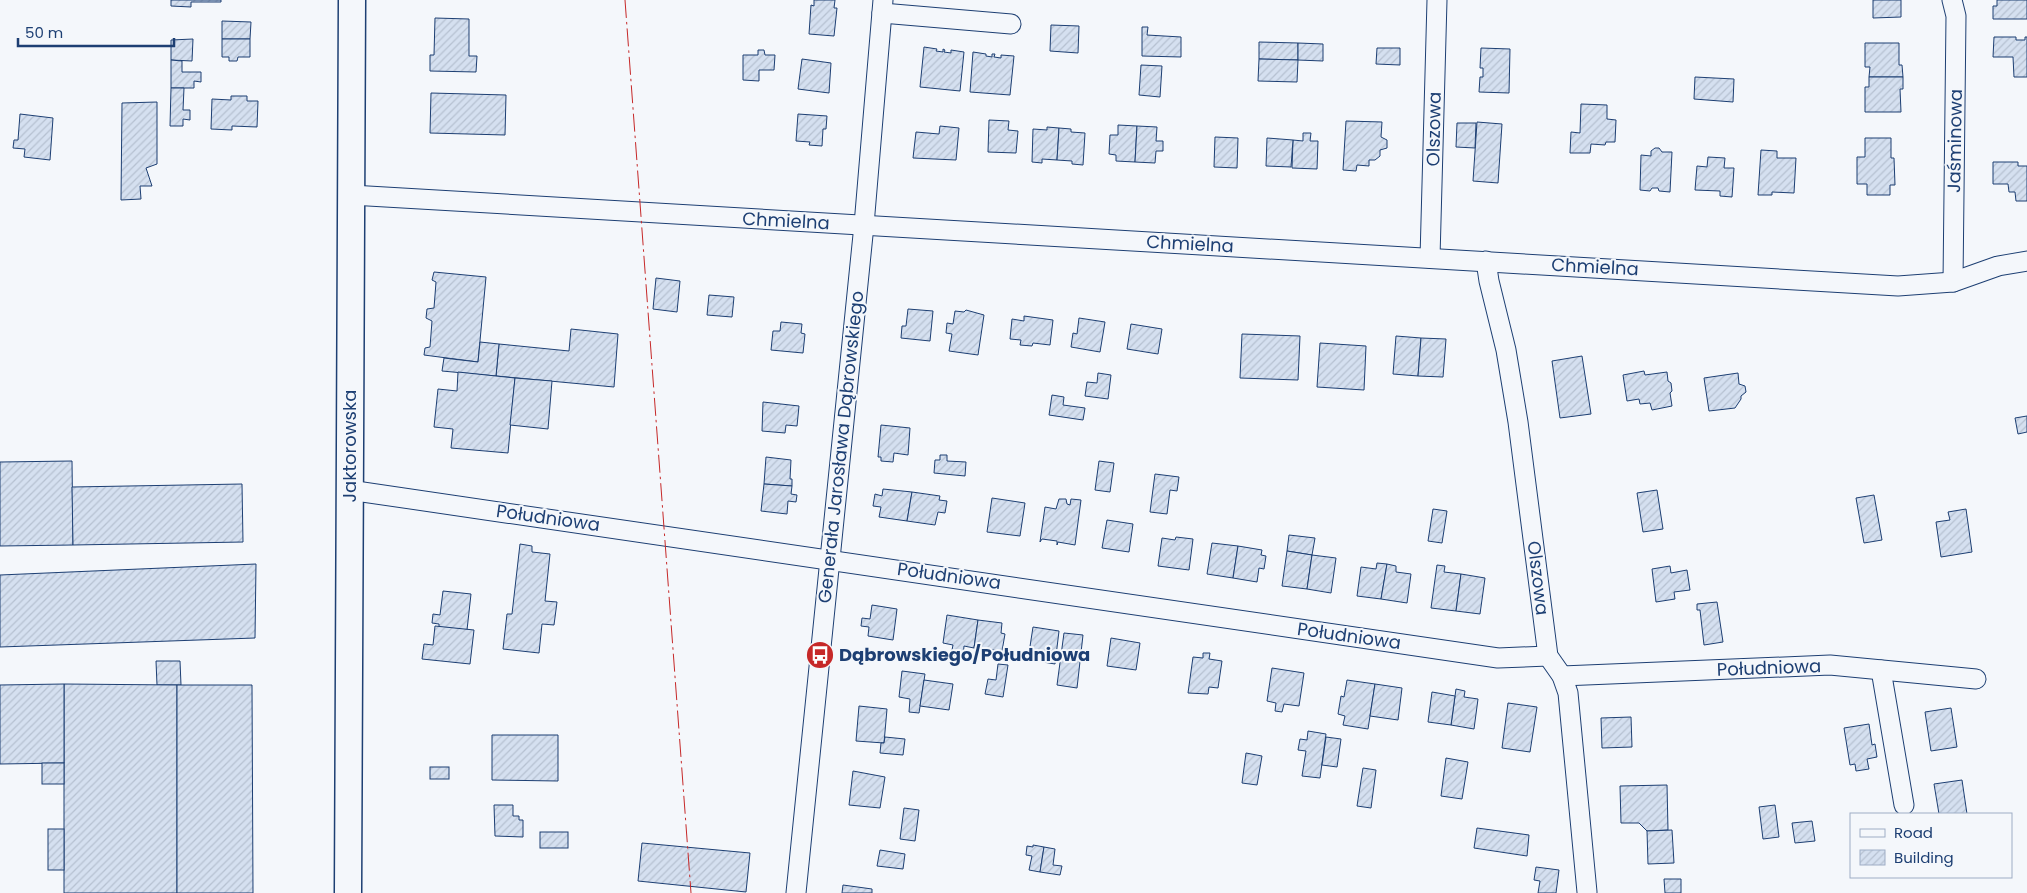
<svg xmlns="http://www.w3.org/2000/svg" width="2027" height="893" font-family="Poppins,sans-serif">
<defs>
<pattern id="building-hatch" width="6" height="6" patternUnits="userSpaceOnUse" patternTransform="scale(1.25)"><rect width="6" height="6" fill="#d5e0f0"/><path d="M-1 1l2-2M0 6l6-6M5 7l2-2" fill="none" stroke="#b6c1d1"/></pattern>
</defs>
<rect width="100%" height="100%" fill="#f4f7fb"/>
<g fill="url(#building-hatch)" stroke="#1d3f73">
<path d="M171 0H221V2H191V7L171 6Z"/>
<path d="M814 0H835L834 8H837L834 36 809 34 811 5 814 6Z"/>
<path d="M1873 0H1901V17L1873 18Z"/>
<path d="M1997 0H2027V19H1993V6H1997Z"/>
<path d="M435 18 469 19V56H477L476 72 430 71V55H434Z"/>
<path d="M222 21 251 22 250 39H222Z"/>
<path d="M1051 25 1079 26 1078 53 1050 51Z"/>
<path d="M1142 27H1148L1147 35 1181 37V57L1142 56Z"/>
<path d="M1994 37H2016V40H2025V37H2027V77H2014L2013 57H1993Z"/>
<path d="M193 39 192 61 171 60V40Z"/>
<path d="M222 39H250V57H238L237 61H229V57H222Z"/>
<path d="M1259 42 1298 43V60L1259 59Z"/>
<path d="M1298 43 1323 44V61L1298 60Z"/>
<path d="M1865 43H1899V65H1902L1903 77H1869L1870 67H1865Z"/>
<path d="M924 47 937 49 936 51 943 52V49L945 50 944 52 951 53V50L964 52 960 91 920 87Z"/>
<path d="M1377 48H1400V65L1376 64Z"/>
<path d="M1481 48 1510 49 1509 93 1479 92 1480 77H1483V68H1480Z"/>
<path d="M758 50H764L765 55H775L774 70H759V81L743 80V55H758Z"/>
<path d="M973 52 986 54V56L992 57V54H995L994 57 1001 58V55L1014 56 1010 95 970 92Z"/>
<path d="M802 59 831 63 829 93 798 89Z"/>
<path d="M1259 59 1298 60 1297 82 1258 81Z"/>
<path d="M171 60 182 61V72H201V82L194 81V88H171Z"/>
<path d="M1141 65 1162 66 1160 97 1139 95Z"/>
<path d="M1695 77 1734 79 1733 102 1694 99Z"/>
<path d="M1869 77H1903V89H1900L1901 112H1865V87H1869Z"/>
<path d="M171 88H184L183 110H190V120L183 119V126H170Z"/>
<path d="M431 93 506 95 505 135 430 133Z"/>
<path d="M231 96H247V101H258L257 127 232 126V130L211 129 212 99 231 100Z"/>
<path d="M157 102V164L146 168 152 186H140L141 199 121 200 122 103Z"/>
<path d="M1581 104 1607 105V119L1616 120 1615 142H1606L1605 145 1591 144 1590 153H1570L1571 132 1580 133Z"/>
<path d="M20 114 53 118 50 160 24 157 25 149 13 148 14 140H18Z"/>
<path d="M798 114 827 116 826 129H823L822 146 809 145 810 142 796 141Z"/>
<path d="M989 120 1009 121 1008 130 1018 131 1016 153 988 152Z"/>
<path d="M1346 121 1382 122 1381 137 1387 140V148L1380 150V156L1375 160H1369V166L1357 165 1356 171 1343 170Z"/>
<path d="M1477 122 1502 124 1498 183 1473 181Z"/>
<path d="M1457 123H1476L1475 148 1456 147Z"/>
<path d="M1118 125 1137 126 1135 162 1116 161V155L1109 154 1110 135H1118Z"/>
<path d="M940 126 959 128 956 160 913 158 916 132 939 134Z"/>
<path d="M1137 126 1157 127 1156 141H1163V151H1156L1155 163 1135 162Z"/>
<path d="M1047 127 1059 128 1057 160 1042 159V163L1032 162 1033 129 1047 130Z"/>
<path d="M1059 128 1071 129V132L1085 133 1083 165 1072 164V161L1057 160Z"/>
<path d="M1303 133H1311L1310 141H1318L1317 169 1292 168 1293 140 1303 141Z"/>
<path d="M1215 137 1238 138 1237 168 1214 167Z"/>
<path d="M1267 138 1293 140 1291 167 1266 166Z"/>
<path d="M1865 138H1891V158H1894L1895 185H1890V195H1867V184H1857V157H1865Z"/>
<path d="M1655 148H1659L1662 152H1672L1670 192 1659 191 1658 188H1652L1650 191 1640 190 1641 155 1651 156V151Z"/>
<path d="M1761 150 1777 151V158H1796L1794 193 1772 192V195H1758Z"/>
<path d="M1708 157 1725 158 1724 168H1734L1732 197 1720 196V191L1695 190 1697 166 1707 167Z"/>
<path d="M1993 162H2018V166H2027V201H2016L2015 192H2009L2008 184H1993Z"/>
<path d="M434 272 486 277 478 362 424 355 425 348 430 347 432 321 426 318 427 309 434 308 436 282 432 280Z"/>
<path d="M656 278 680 281 677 312 653 309Z"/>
<path d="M709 295 734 297 732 317 707 315Z"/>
<path d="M908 309 933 311 930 341 901 338 902 326H906Z"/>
<path d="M966 310 984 315 978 355 949 351 952 334 946 333 947 323 953 324 955 311 964 312Z"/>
<path d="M1024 316 1053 320 1050 345 1033 343 1032 346 1020 345 1021 340 1010 339 1012 319 1024 321Z"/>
<path d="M1079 318 1105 322 1100 352 1071 347 1073 333 1077 334Z"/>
<path d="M781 322 802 324 801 333 805 334 803 353 771 350 773 331H780Z"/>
<path d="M1131 324 1162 329 1158 354 1127 349Z"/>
<path d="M571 329 618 334 614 387 496 376 499 344 569 351Z"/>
<path d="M1242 334 1300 336 1298 380 1240 378Z"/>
<path d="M1396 336 1421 338 1418 376 1393 374Z"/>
<path d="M1421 338 1446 339 1443 377 1418 376Z"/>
<path d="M480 342 499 344 496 376 442 371 444 358 478 362Z"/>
<path d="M1320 343 1366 346 1364 390 1317 387Z"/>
<path d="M1582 356 1591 414 1560 418 1552 361Z"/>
<path d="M1644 371 1645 375 1667 372 1668 381 1671 383 1672 391 1670 393 1672 406 1652 410 1650 403 1640 404 1639 399 1627 401 1623 375Z"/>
<path d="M458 372 515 378 508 453 451 448 453 429 434 427 438 389 457 391Z"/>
<path d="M1098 373 1111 375 1108 399 1085 396 1087 382 1097 383Z"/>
<path d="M1738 373 1739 384 1745 386 1746 392 1741 396V399L1735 408 1709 411 1704 378Z"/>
<path d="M515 378 552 381 548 429 510 425Z"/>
<path d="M1052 395 1064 397 1063 405 1085 408 1083 420 1049 415Z"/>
<path d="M763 402 799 406 797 426 786 425 785 433 762 431Z"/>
<path d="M2027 416V432L2018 434 2015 418Z"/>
<path d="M881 425 910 428 908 455 894 453 893 462 881 461V457H878Z"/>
<path d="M940 455H947V461L966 462 965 476 934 473 935 460H940Z"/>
<path d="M766 457 791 460 790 479H792V486L764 484Z"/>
<path d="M72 461 73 545 0 546V462Z"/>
<path d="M1099 461 1114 463 1110 492 1095 490Z"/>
<path d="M1155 474 1179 477 1177 491 1170 490 1167 514 1150 512Z"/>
<path d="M242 484 243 542 73 545 72 487Z"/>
<path d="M764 484 792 486 791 494 797 495 796 502 788 501 787 514 761 511Z"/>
<path d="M883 489 912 492 907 521 879 517 881 507 873 506 875 494 882 496Z"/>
<path d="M1657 490 1663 529 1643 532 1637 493Z"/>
<path d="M912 492 940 496 939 500 947 501 945 513 938 512 935 525 907 521Z"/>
<path d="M1874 495 1882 540 1864 543 1856 498Z"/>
<path d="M992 498 1025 503 1020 536 987 532Z"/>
<path d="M1059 499H1066L1067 504 1070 505 1071 499 1081 500 1075 545 1058 542 1057 545V541L1042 539 1040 542 1045 507 1056 509Z"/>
<path d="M1433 509 1447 511 1442 543 1428 541Z"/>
<path d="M1966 509 1972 552 1941 557 1936 522 1950 520 1948 512Z"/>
<path d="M1107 520 1133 524 1129 552 1102 548Z"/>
<path d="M1289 535 1315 538 1312 555 1287 551Z"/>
<path d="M1176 537 1193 539 1189 570 1158 566 1162 538 1175 540Z"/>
<path d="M1212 543 1238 546 1233 578 1207 574Z"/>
<path d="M520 544 532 546V552L550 554 545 601 557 602 554 625 542 624 539 653 503 649 507 614H512Z"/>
<path d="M1238 546 1262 550 1261 555 1266 556 1264 569 1259 568 1257 582 1233 578Z"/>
<path d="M1287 551 1312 555 1307 589 1282 586Z"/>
<path d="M1312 555 1336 558 1331 593 1307 589Z"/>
<path d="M1377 563 1387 564 1381 599 1357 596 1361 567 1376 569Z"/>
<path d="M256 564 255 638 0 647V575Z"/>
<path d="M1387 564 1396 566V572L1411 574 1407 603 1381 599Z"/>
<path d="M1437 565 1445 566 1444 572 1461 574 1456 611 1431 608Z"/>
<path d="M1670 566 1671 573 1687 570 1690 590 1674 592 1675 599 1656 602 1652 569Z"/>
<path d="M1461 574 1485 578 1480 614 1456 611Z"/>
<path d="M443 591 471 594 467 630 439 627V624L432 623 433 614 440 615Z"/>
<path d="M1717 602 1723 642 1704 645 1700 610H1697V604Z"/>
<path d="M872 605 897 609 893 640 868 636 869 627 861 626 862 618 870 619Z"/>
<path d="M947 615 978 620 974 648 964 646 963 657 951 655 953 645 943 643Z"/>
<path d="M978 620 1002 623 1001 633 1005 634 1002 651 974 648Z"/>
<path d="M435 626 474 630 470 664 422 659 424 644 433 645Z"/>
<path d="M1033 627 1059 631 1055 664 1043 662 1044 655 1029 653Z"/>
<path d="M1064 633 1083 635 1077 688 1057 685Z"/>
<path d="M1111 638 1140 643 1136 670 1107 666Z"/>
<path d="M1203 653H1210L1209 659 1222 661 1218 688 1209 687 1208 694 1188 693 1193 657 1203 658Z"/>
<path d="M156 661H180L181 685H157Z"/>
<path d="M998 664 1008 665 1003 697 985 694 988 679 996 680Z"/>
<path d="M1272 668 1304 673 1299 706 1284 704 1282 712 1275 711 1276 703 1267 701Z"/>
<path d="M902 671 925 674 919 713 909 712 910 699 899 697Z"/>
<path d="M924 680 953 684 949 710 920 706Z"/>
<path d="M1347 680 1375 684 1368 729 1343 725 1345 716 1338 714 1341 696 1344 697Z"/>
<path d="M64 684 177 685V893H64Z"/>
<path d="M64 684V763L0 764V685Z"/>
<path d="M1375 684 1402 688 1398 720 1370 716Z"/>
<path d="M177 685H252L253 893H177Z"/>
<path d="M1456 689 1465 691 1464 697 1478 699 1474 729 1451 725Z"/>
<path d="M1432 692 1455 696 1451 725 1428 722Z"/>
<path d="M1508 703 1537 707 1530 752 1502 748Z"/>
<path d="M859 706 887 709 884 743 856 741Z"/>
<path d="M1951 708 1957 747 1931 751 1925 712Z"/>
<path d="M1631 717 1632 747 1602 748 1601 718Z"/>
<path d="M1869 724 1872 745 1875 744 1877 757 1867 759 1869 769 1856 771 1855 764 1850 765 1844 728Z"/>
<path d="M1308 731 1326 734 1320 778 1302 776 1306 751 1298 750 1300 739 1307 740Z"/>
<path d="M492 735H558V781L492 780Z"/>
<path d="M885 737 905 739 903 755 880 753 881 743H884Z"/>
<path d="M1326 737 1341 739 1337 767 1322 765Z"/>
<path d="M1246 753 1262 756 1257 785 1242 783Z"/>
<path d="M1446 758 1468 762 1462 799 1441 796Z"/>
<rect x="42" y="763" width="22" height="21"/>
<rect x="430" y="767" width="19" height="12"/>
<path d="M1363 768 1376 770 1371 808 1357 806Z"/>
<path d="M853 771 885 777 880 808 849 805Z"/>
<path d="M1962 780 1967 814H1939L1934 784Z"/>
<path d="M1667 785 1668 830 1647 831 1639 823H1621L1620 786Z"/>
<path d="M494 805H513V816H519V820H523V837L495 836Z"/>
<path d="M1775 805 1779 837 1763 839 1759 807Z"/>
<path d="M904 808 919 810 915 841 900 839Z"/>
<path d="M1812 821 1815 841 1795 843 1792 823Z"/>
<path d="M1477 828 1529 835 1527 856 1474 848Z"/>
<rect x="48" y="829" width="16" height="41"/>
<path d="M1672 830 1674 863 1648 864 1647 831Z"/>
<rect x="540" y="832" width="28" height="16"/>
<path d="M642 843 750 853 746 892 638 881Z"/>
<path d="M1033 845 1044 847 1040 872 1029 870 1032 856 1026 855 1027 846 1033 847Z"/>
<path d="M1044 847 1055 849 1053 865 1062 866 1060 875 1040 872Z"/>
<path d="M880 850 905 854 903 869 877 866Z"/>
<path d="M1536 867 1559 870 1556 893H1538L1540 881 1534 880Z"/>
<path d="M1664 879H1681V893H1665Z"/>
<path d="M843 885 872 889V893H842Z"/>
</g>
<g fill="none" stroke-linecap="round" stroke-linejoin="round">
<defs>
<g id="street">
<path d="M1952 0 1956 16 1953 282"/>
<path d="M882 13 1011 24"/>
<path d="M351 195 1898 286 1953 282 1998 266 2027 261"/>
<path d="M1430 258 1437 0"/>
<path d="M1486 261 1489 281 1506 350 1518 422 1548 656 1562 676 1568 693 1587 892"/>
<path d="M349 490 1498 658 1548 656"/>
<path d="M1881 670 1904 805"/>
<path d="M1562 676 1830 665 1976 679"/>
<path d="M796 893 864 225 883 0"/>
</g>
<path id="secondary" d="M348 893 352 0"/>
</defs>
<use href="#street" stroke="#1d3f73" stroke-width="21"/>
<use href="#secondary" stroke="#1d3f73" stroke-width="29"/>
<use href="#street" stroke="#f4f7fb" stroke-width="19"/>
<use href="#secondary" stroke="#f4f7fb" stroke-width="26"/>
<path stroke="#c62828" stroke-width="1" stroke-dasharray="18 4 2.5 4" stroke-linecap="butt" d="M625 0 691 893"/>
</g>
<defs>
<symbol id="bus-disc" viewBox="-11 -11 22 22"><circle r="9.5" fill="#c62828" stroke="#f4f7fb"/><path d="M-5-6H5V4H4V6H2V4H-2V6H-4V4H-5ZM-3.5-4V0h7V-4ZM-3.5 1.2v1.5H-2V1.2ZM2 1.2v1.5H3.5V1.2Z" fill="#fff"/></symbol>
</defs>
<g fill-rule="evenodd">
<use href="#bus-disc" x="804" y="639" width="32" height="32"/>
</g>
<g text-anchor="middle" stroke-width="4" stroke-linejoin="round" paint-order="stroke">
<g font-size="18" fill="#1d3f73" stroke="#f4f7fb">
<text transform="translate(1434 129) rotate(-89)" y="6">Olszowa</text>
<text transform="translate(1955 141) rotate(-89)" y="6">Jaśminowa</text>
<text transform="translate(786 221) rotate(3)" y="6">Chmielna</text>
<text transform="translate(1190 244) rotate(3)" y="6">Chmielna</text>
<text transform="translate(1595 267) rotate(3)" y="6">Chmielna</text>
<text transform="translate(350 446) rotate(-90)" y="6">Jaktorowska</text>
<text transform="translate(841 447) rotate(-84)" y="6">Generała Jarosława Dąbrowskiego</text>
<text transform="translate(548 518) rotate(8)" y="6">Południowa</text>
<text transform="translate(949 576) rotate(8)" y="6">Południowa</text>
<text transform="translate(1538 578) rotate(83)" y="6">Olszowa</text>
<text transform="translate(1349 636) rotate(8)" y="6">Południowa</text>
<text transform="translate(1769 668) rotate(-2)" y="6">Południowa</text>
</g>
<g font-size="18" font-weight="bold" fill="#1d3f73" stroke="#f4f7fb" text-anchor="start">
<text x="839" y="661">Dąbrowskiego/Południowa</text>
</g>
</g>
<rect x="1850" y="813" width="162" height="65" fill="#f4f7fb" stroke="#9eadc5"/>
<rect x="1860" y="829" width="25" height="8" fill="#f4f7fb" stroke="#9eadc5"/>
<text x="1894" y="838" font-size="15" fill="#1d3f73">Road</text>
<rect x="1860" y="850" width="25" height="15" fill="url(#building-hatch)" stroke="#9eadc5"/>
<text x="1894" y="863" font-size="15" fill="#1d3f73">Building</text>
<path d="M18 38v8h156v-8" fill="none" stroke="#1d3f73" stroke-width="2.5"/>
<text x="25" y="38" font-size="15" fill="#1d3f73" stroke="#f4f7fb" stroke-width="4" paint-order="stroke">50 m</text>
</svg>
